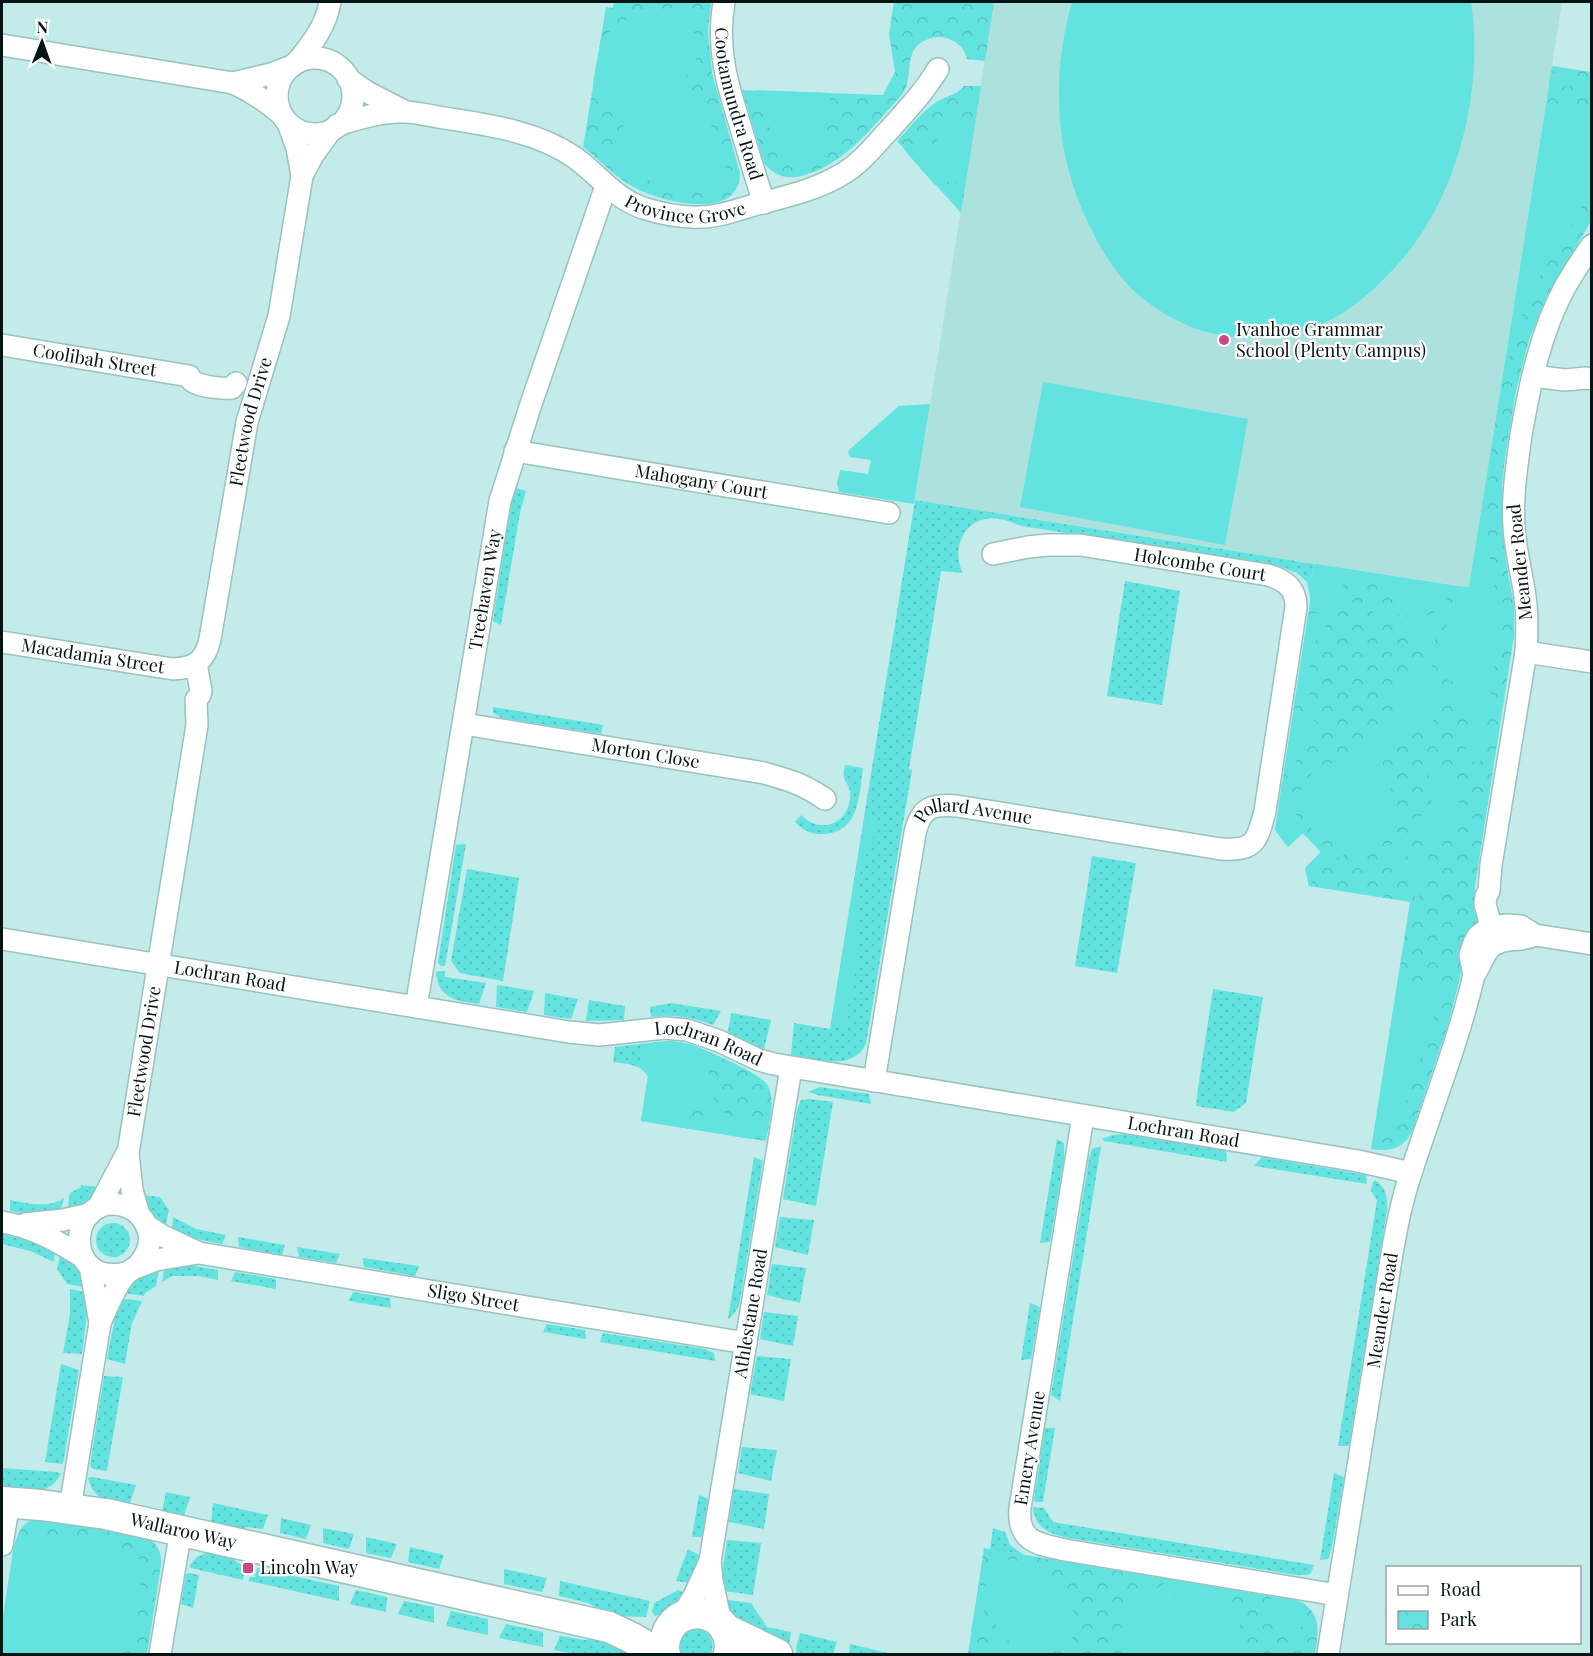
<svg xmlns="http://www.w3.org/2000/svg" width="1593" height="1656" font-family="'Playfair Display',serif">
<defs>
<pattern id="grass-dots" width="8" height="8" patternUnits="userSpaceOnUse" patternTransform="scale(1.5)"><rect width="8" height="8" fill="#62e3df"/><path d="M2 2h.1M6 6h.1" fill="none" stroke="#54c2be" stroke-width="1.8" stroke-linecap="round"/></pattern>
<pattern id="park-crowns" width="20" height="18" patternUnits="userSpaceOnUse" patternTransform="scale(1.5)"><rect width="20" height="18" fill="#62e3df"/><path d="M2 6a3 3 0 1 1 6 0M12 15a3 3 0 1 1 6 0" fill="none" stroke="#54c2be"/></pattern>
</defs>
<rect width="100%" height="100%" fill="#c2ebe9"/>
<path fill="#ade1de" d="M994 2H1562L1469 588 915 500Z"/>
<g fill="url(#grass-dots)">
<path d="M516 488 526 491 520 513 501 625 493 621 510 511Z"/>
<path d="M915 500 1315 564 1312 576 1307 582 1297 573 1281 567 1022 526C1011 522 998 516 985 519 961 524 952 553 963 573L941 571 909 769 912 770 866 1044C852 1072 816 1059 791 1055L794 1023 830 1029Z"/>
<path d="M1125 581 1180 591 1162 705 1107 696Z"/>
<path d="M493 707 603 725 601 734 502 718 493 713Z"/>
<path d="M845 765 863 768C859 795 860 832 824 834 812 835 804 831 795 822L801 815C808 822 816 826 827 825 842 823 852 807 850 792 847 778 841 783 845 765Z"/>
<path d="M466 844 445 966H441L438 963 456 845Z"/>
<path d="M1092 856 1136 863 1117 973 1075 966Z"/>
<path d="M467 869 519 878 503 981 460 973 451 961Z"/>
<path d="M440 971H445V977L486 983 479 1004C457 1001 438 999 436 972Z"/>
<path d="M497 985 534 991 527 1012 496 1007Z"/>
<path d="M1213 989 1263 997 1246 1103 1234 1112 1196 1106 1198 1088Z"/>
<path d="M545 993 578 999 571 1019 544 1015Z"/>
<path d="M589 1000 625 1006 624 1020 586 1021Z"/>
<path d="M671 1003 721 1011 713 1025C693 1017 673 1014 651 1017L650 1007Z"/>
<path d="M731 1013 771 1020 764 1049 728 1032Z"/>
<path d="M640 1044V1068L629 1064 613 1062 615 1047Z"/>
<path d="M820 1087 869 1094 871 1104 818 1095 808 1092Z"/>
<path d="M810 1099 833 1102 816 1206 783 1199 797 1110 801 1100Z"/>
<path d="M1124 1134 1226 1151 1227 1162 1104 1141 1102 1139 1112 1135Z"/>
<path d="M1057 1139 1064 1143V1159L1050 1242 1040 1243Z"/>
<path d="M1101 1146 1060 1401 1051 1395 1089 1159 1092 1149Z"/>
<path d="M754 1157 763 1161 739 1306 732 1316 728 1319Z"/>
<path d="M1262 1157 1366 1175 1367 1184 1254 1166Z"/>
<path d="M1375 1180C1386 1188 1388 1197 1387 1210L1349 1446H1338L1377 1200 1371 1191 1373 1182Z"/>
<path d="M81 1185 97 1187 99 1189 87 1205 67 1212 70 1193 81 1187Z"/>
<path d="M144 1195 160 1197 169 1210 166 1224 165 1226C151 1218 146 1209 144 1195Z"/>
<path d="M64 1198 60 1213 29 1214 10 1211V1200C27 1203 49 1209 64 1198Z"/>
<path d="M173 1217 196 1229 226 1235 222 1244 191 1238 172 1230Z"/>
<path d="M780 1217 814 1220 808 1255 775 1247Z"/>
<circle cx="113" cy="1240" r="17"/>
<path d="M2 1234 31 1241 55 1250 54 1262 30 1251 2 1244Z"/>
<path d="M238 1237 285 1245 282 1255 239 1247Z"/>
<path d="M297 1247 340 1254 336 1263 299 1257Z"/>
<path d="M63 1254 78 1267 86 1285 83 1287 67 1284 57 1269 60 1256Z"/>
<path d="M363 1258 419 1266 415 1276 364 1267Z"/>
<path d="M772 1264 806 1268 800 1303 767 1295Z"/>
<path d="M188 1265 218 1270V1280L199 1276H172L162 1282 164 1271 167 1266Z"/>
<path d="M159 1270 156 1286 145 1293 144 1296 129 1294 127 1292 142 1274Z"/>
<path d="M235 1272 276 1279V1289L231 1281Z"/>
<path d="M70 1289 85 1292 88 1306 82 1354 63 1353 70 1315Z"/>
<path d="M353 1292 390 1298 391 1308 349 1301Z"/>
<path d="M128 1299 142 1301 132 1323 125 1364 107 1359 115 1318 123 1300Z"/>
<path d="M1030 1303 1040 1307 1031 1359 1021 1360Z"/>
<path d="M764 1312 798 1316 793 1346 760 1339Z"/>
<path d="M547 1324 585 1330 586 1339 543 1332Z"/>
<path d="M603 1333 705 1349 714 1353 715 1361 600 1342Z"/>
<path d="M757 1356 791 1359 784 1401 750 1394Z"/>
<path d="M61 1364 79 1370 63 1464 45 1462Z"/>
<path d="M104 1376 123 1377 107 1471 93 1469 90 1466Z"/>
<path d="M1045 1428H1055L1043 1502H1036L1034 1500Z"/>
<path d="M742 1447 777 1450 771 1481 738 1473Z"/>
<path d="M2 1468 56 1472 61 1474C48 1498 24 1491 2 1490Z"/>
<path d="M1334 1473 1344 1477 1332 1547 1328 1559 1320 1560Z"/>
<path d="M92 1477 136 1485 129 1506C109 1501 94 1501 88 1478Z"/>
<path d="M734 1489 769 1494 764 1529 729 1522Z"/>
<path d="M166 1492 190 1497 183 1519 162 1512Z"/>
<path d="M699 1495 708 1499 702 1537H692Z"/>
<path d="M213 1503 268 1515 263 1529 247 1527 234 1531 211 1526Z"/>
<path d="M1033 1507 1044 1508 1053 1522 1314 1565 1311 1573 1308 1575H1296L1069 1538C1050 1534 1035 1529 1033 1507Z"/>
<path d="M281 1518 311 1525 306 1539 280 1533Z"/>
<path d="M323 1528 354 1534 349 1549 323 1543Z"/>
<path d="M993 1528 1005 1532 1010 1545 1024 1555 990 1550Z"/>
<path d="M366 1537 397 1544 391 1558 366 1553Z"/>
<path d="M727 1540 761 1543 753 1595 725 1591 722 1588V1574Z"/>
<path d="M410 1547 444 1555 439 1569 408 1562Z"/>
<path d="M688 1549 699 1555 689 1583 676 1581Z"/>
<path d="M211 1551 228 1555 238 1563 246 1565 243 1580 191 1568 189 1566 197 1557Z"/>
<path d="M257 1568 339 1586V1601L249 1581 250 1577H255Z"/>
<path d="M504 1569 547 1578 542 1592 504 1584Z"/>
<path d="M190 1573 199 1575 193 1608 181 1604 186 1574Z"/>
<path d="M560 1581 650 1601 646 1617 620 1616 602 1613 595 1607 588 1603 559 1596Z"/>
<path d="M356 1590 387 1597 386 1612 350 1604Z"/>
<path d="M678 1590 681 1591 684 1594C676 1606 669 1612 655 1616L652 1612 654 1603Z"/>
<path d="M728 1600 751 1603 767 1627 791 1632 789 1645 784 1647 733 1620 723 1601Z"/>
<path d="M404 1601 434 1607V1623L398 1614Z"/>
<path d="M451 1611 488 1619V1635L446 1626Z"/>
<path d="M506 1624 543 1632V1647L499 1638Z"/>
<path d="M694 1629C709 1629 716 1641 711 1654H682C677 1642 682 1634 694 1629Z"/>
<path d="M800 1633 837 1642 833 1654H803L797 1653 796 1648Z"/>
<path d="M560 1636 585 1640 599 1637 637 1654H575L554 1650Z"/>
<path d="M850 1644 892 1654H849Z"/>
</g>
<g fill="url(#park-crowns)">
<path d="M614 2H711L708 31 712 73 740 173C740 224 656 201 630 185 613 175 599 159 583 147L606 7 613 8Z"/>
<path d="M894 2H994L985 61 967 59C965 51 961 45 953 41 947 37 938 36 931 38 905 46 912 65 907 84 906 89 903 93 900 97 871 128 847 162 805 175 788 180 775 177 764 163L742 90 883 95 895 72 889 34Z"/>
<path d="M1552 66 1591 72V221L1547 296 1529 340 1516 391 1504 465 1502 486V527L1507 568 1514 605V636L1475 886V898L1479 921 1472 930 1466 941 1460 978 1448 1025 1412 1132C1403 1149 1389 1152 1371 1149L1410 902 1309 886 1305 868 1321 852 1303 833 1288 847 1275 830 1316 564 1469 588Z"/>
<path d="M964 86H981L961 213 897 141C909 129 920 113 935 103 944 96 956 96 964 86Z"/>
<path d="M671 1041C679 1042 687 1043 694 1046 707 1050 764 1075 768 1086 776 1102 769 1124 766 1141L641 1121 653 1042Z"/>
<path d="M44 1518 146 1536C158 1544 162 1552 161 1566L147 1654H2V1623L15 1542 20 1530 25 1524 31 1520Z"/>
<path d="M984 1548 1298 1601C1323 1612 1318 1632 1315 1654H968Z"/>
</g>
<g fill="#62e3df">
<path d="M906 2H905H963C951 24 921 15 906 2Z"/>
<path d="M1072 2H1471C1483 80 1463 175 1417 240 1408 254 1396 266 1385 278 1338 326 1288 346 1221 335 1185 330 1140 303 1118 273 1104 256 1094 235 1084 214 1054 147 1052 72 1072 2Z"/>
<path d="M667 8H695L694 37 696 64C675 85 676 102 706 110L727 174 720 186C687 204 640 181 616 157 633 131 617 98 593 83L601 38C623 21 638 11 667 8Z"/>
<path d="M1551 72 1591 78V90L1549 83Z"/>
<path d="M757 90 830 93C830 117 818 126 829 150 814 159 795 170 779 159Z"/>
<path d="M1547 102 1591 110V190L1572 224 1538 280 1525 307 1514 338 1500 396Z"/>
<path d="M975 121 965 187C955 181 946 179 935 185L906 152 911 145 921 150 930 152C936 147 936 141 939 134 945 121 963 121 975 121Z"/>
<path d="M1043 382 1248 419 1225 545 1020 507Z"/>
<path d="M930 404 914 504 839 492 837 483 840 470 868 474 871 460 850 457 848 452 849 450 899 406Z"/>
<path d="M1493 438 1486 505 1489 555 1498 605 1500 633 1490 699 1479 694 1470 687 1447 680C1429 657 1442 642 1449 618 1452 608 1453 597 1455 586L1469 587Z"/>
<path d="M1315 564 1450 585C1449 589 1448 596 1446 600 1441 609 1410 615 1399 617L1397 611 1388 612 1387 617 1372 616C1375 599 1396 609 1399 595 1402 581 1375 577 1365 577 1359 577 1352 579 1347 582 1338 588 1333 599 1330 609L1313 607 1310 604V596L1307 582 1312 576Z"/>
<path d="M1443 610 1445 611 1431 650 1428 649 1400 623Z"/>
<path d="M1313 613 1328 615C1327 621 1326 628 1322 633 1318 639 1313 641 1311 648 1307 663 1321 707 1294 705L1308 615Z"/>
<path d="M1422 664H1431C1444 687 1440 699 1433 723 1423 734 1403 731 1391 724 1406 703 1382 673 1422 664Z"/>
<path d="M1453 687C1467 691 1476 699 1489 705L1480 765C1453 753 1473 736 1469 718 1468 711 1462 707 1457 703V694Z"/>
<path d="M1301 717H1311L1322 729 1302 747 1291 773 1288 775 1284 772 1292 720Z"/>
<path d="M1387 730 1395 735C1389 744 1383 753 1383 764 1383 777 1392 787 1394 799 1400 831 1370 854 1340 845 1327 841 1314 834 1306 822 1290 798 1303 774 1329 764 1339 760 1350 759 1359 754 1370 748 1379 738 1387 730Z"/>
<path d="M1427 755C1431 765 1441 767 1448 774 1460 788 1465 813 1450 827 1440 836 1427 837 1414 834L1425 805H1430L1433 797 1428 794 1430 781Z"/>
<path d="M1285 781 1290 783C1291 793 1292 803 1295 812 1304 836 1326 850 1350 853 1333 858 1318 870 1309 886L1305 868 1321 852 1303 833 1288 847 1275 830 1282 783Z"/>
<path d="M865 817 879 824 865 858 860 876 859 956 844 1026 831 1024Z"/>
<path d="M1403 838H1406L1407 839 1405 866 1403 868 1378 851 1380 848 1395 843Z"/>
<path d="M1411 853 1429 856 1417 903H1416L1411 875Z"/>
<path d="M1398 984 1422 989 1442 988 1434 1018 1394 1138 1374 1135Z"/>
<path d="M671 1041 693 1045 711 1053 708 1069 715 1102C699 1114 677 1115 663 1098 655 1088 651 1077 640 1068V1044Z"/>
<path d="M647 1083C665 1112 685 1129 718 1108L733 1119 753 1129 751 1139 641 1121Z"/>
<path d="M59 1535 75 1536 111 1543 140 1560C139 1580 143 1601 136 1621 132 1633 124 1643 118 1654H2V1623L14 1545 32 1544Z"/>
<path d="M989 1556 1037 1564 1066 1597 1080 1623 1072 1638 1077 1643 1065 1654 1063 1651H1050V1654H1022C987 1622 981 1602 989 1556Z"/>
<path d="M980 1579C980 1611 989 1633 1013 1654H986L989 1636 971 1632Z"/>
<path d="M1184 1581 1212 1586 1214 1596C1232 1612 1250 1628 1242 1654H1130C1122 1643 1121 1632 1122 1618L1126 1619 1131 1601 1135 1603 1150 1588 1153 1591 1166 1582 1172 1599 1178 1597 1175 1588Z"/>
<path d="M1271 1596 1291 1599 1305 1604 1306 1615 1305 1626 1299 1627 1285 1638 1267 1618Z"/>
</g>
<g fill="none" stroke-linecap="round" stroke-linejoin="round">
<defs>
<g id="street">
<path id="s1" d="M724 2C716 48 727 84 741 128 748 153 756 178 764 203"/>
<path d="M2 45 233 83C251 91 266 101 281 114"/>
<circle cx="315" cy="96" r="38"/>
<path d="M297 62C312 44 326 26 330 2"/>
<path d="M348 79 367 92 404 111"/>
<path d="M233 83 271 74 292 66"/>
<path d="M288 123 297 148 302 176"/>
<path id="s2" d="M337 125C358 119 381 111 404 112 417 112 431 116 444 118 488 125 536 131 574 157 598 174 614 198 643 208 662 214 681 218 701 217 719 217 737 210 754 205 784 197 817 190 844 173 862 162 875 145 890 129 907 110 924 92 938 69"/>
<path id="s3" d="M2 345 189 376C191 380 191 381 196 383 204 387 224 389 232 388L236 383"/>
<path d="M1533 376 1565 380 1586 378 1592 379"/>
<path id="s4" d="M515 451 889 513"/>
<path id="s5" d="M2 642 173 669C196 668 205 661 210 639L247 422 279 316 302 176 313 155 331 130"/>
<path d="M1526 652 1592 662"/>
<path id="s6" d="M464 724 764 773C789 780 803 784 825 799"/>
<path id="s7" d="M2 939 569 1032 599 1035 665 1028 687 1030 719 1041 759 1060 774 1064 1358 1161 1411 1173"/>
<path d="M1496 944 1485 904 1486 896 1489 891 1491 865 1526 652C1527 634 1528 616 1525 597 1522 573 1515 550 1514 526 1512 495 1517 465 1521 435 1530 384 1540 333 1565 287 1573 273 1582 259 1592 245"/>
<path d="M1474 975 1470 955 1474 943 1478 936 1486 930 1497 926 1508 925 1521 926 1535 935 1592 944"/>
<path id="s8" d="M416 1007 500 501 531 404 606 186"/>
<path id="s9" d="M874 1081 915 833C921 807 932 804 957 806L1221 849C1255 851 1257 842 1265 811L1296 607C1296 588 1285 580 1268 575L1080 545H1048L1028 547 993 554"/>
<path d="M1083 1116 1020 1508C1017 1542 1038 1544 1065 1550L1337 1595"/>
<path d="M98 1208 127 1153"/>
<path id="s10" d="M139 1215 132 1190 128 1153 197 725 196 700 200 695 201 691 196 664"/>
<path d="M2 1222C32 1227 58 1241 84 1258"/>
<path d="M25 1224 63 1220 90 1214"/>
<path id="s11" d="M146 1225 163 1236 199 1253 746 1343"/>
<path d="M90 1266 100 1323"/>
<path d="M135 1268 156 1260 198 1253"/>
<path d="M70 1508 100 1323C106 1309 116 1285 126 1274 129 1271 134 1269 137 1266 146 1258 151 1245 149 1233 146 1220 137 1210 125 1206 68 1189 60 1288 126 1273"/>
<path d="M2 1545 9 1502"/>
<path d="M681 1617 694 1596 710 1561"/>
<path id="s12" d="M721 1623 712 1581 710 1561 791 1068"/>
<path d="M160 1654 181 1530"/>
<path id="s13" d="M1328 1654 1389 1272C1394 1239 1400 1205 1411 1173 1432 1107 1458 1043 1474 975 1480 967 1483 956 1489 949 1501 935 1521 943 1535 935"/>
</g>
<g id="secondary">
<path id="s14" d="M2 1502 41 1505 106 1514 609 1627 632 1638 659 1654"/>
<path d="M725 1629 777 1654"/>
<path d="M665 1654C663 1648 664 1642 666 1636 680 1596 738 1613 729 1654"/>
</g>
</defs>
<use href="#street" stroke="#98c1bf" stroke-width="24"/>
<use href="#secondary" stroke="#98c1bf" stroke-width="33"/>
<use href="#street" stroke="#fff" stroke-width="21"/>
<use href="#secondary" stroke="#fff" stroke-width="30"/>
</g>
<g fill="#cc4586" stroke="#fff" stroke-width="2">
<circle cx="1224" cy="340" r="6"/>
<rect x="242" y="1562" width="12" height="12" rx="3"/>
</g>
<g text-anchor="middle" stroke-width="4.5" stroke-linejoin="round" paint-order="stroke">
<g font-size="18" fill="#051313" stroke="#fff">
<text dy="6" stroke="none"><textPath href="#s1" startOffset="104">Cootamundra Road</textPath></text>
<text dy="6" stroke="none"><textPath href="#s2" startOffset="375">Province Grove</textPath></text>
<text dy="6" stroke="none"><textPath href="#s3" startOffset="94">Coolibah Street</textPath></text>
<text dy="6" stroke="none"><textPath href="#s5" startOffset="447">Fleetwood Drive</textPath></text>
<text dy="6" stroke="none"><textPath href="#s4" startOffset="189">Mahogany Court</textPath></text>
<text transform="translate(1520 562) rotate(-96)" y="6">Meander Road</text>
<text transform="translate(1200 565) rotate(9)" y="6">Holcombe Court</text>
<text dy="6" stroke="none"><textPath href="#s8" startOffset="423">Treehaven Way</textPath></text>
<text dy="6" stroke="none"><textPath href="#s5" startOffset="92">Macadamia Street</textPath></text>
<text dy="6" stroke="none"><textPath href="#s6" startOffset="184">Morton Close</textPath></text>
<text dy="6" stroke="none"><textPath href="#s9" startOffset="324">Pollard Avenue</textPath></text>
<text dy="6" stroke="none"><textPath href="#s7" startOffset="231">Lochran Road</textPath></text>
<text dy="6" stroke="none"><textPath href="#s7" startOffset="717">Lochran Road</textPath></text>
<text dy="6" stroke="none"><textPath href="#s10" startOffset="166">Fleetwood Drive</textPath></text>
<text dy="6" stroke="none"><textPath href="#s7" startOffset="1202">Lochran Road</textPath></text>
<text dy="6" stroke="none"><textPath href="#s11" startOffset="338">Sligo Street</textPath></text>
<text dy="6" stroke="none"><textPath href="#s13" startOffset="348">Meander Road</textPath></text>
<text dy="6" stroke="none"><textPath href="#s12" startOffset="314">Athlestane Road</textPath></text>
<text transform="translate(1030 1448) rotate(-81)" y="6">Emery Avenue</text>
<text dy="6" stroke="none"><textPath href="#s14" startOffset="184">Wallaroo Way</textPath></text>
</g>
<g font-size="18" fill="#051313" stroke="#fff" text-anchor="start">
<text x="1236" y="336">Ivanhoe Grammar<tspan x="1236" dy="21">School (Plenty Campus)</tspan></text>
<text x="260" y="1574">Lincoln Way</text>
</g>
</g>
<rect width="1593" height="1656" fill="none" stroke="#051313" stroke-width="6"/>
<rect x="1386" y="1566" width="195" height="78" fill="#ffffff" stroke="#9ba1a1" stroke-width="1.5"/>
<rect x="1398" y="1586" width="30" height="9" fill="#ffffff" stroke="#9ba1a1" stroke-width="1.5"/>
<text x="1440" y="1596" font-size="18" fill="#051313">Road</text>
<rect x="1398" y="1611" width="30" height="18" fill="url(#park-crowns)" stroke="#9ba1a1" stroke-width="1.5"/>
<text x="1440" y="1626" font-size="18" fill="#051313">Park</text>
<g transform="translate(42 42) rotate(1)" stroke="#ffffff" stroke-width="4.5" paint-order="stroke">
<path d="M0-4.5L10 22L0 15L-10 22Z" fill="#051313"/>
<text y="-9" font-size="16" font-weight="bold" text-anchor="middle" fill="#051313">N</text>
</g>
</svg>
